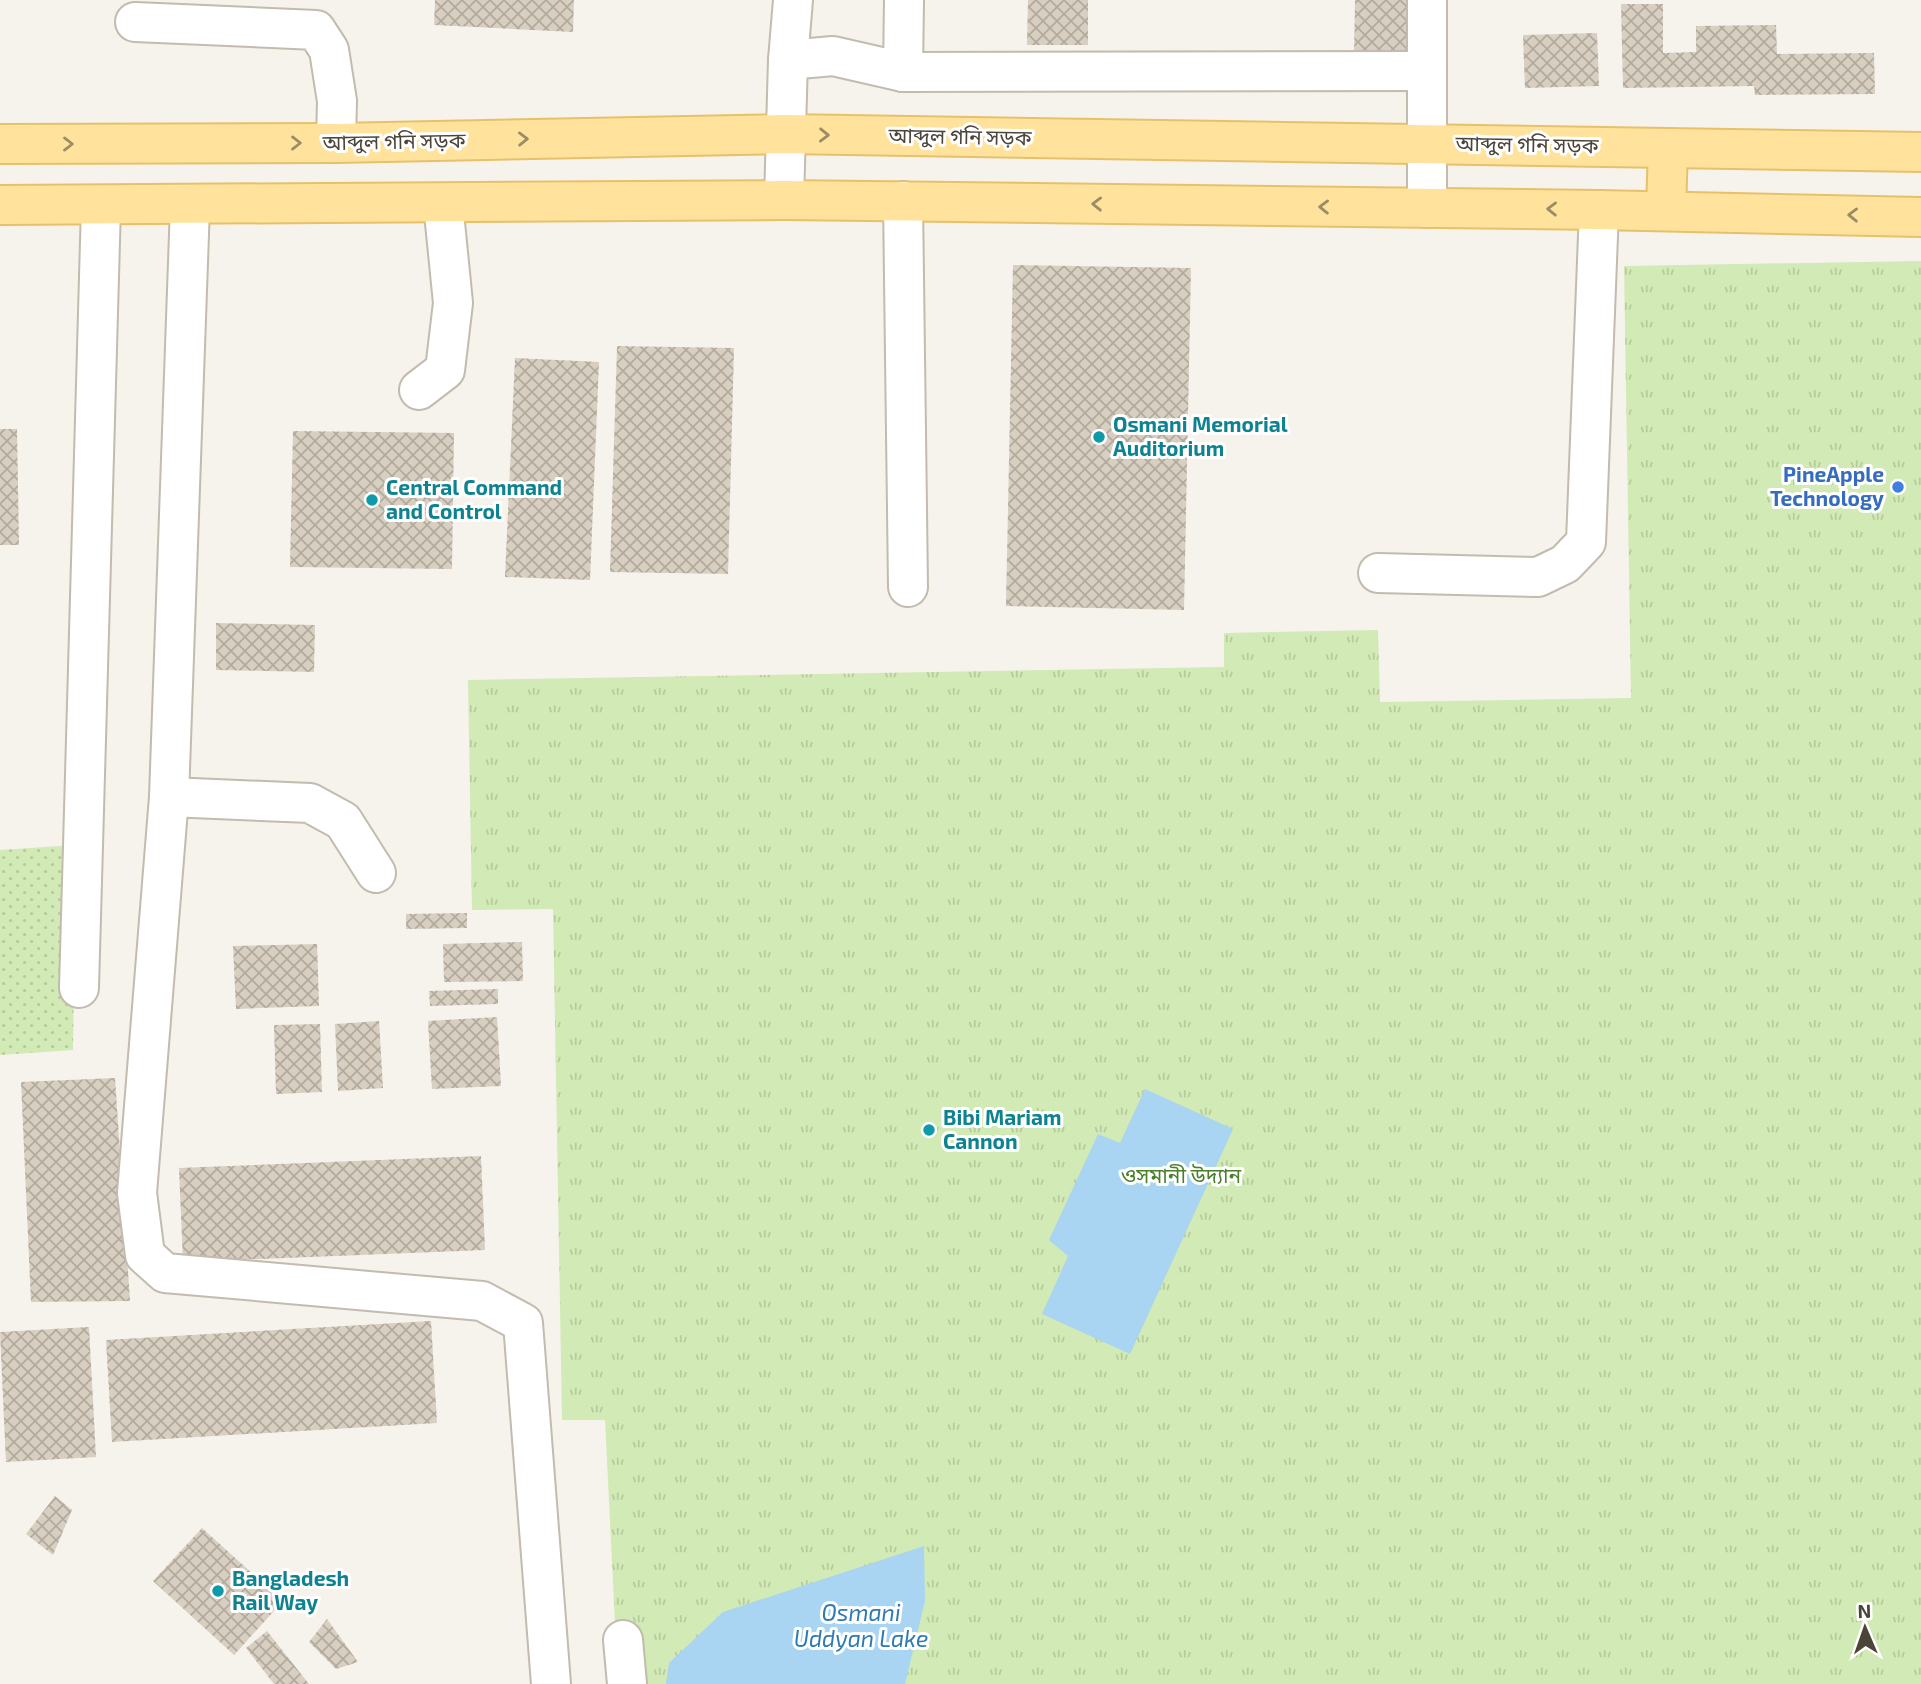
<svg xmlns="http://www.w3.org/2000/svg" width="1921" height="1684" font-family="'Exo 2','Noto Sans Bengali',sans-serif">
<defs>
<pattern id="grass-dots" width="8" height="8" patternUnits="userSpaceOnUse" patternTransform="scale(1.75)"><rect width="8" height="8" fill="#d2eab5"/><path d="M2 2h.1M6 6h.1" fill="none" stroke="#b6ca9c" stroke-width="1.8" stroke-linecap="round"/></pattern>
<pattern id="park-tufts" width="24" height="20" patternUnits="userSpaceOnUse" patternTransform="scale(1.75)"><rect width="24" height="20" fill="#d2eab5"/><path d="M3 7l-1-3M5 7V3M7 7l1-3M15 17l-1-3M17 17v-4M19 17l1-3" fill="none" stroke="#b6ca9c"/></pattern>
<pattern id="building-cross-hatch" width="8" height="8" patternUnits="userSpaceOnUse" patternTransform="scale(1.75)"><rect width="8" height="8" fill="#d8cfc1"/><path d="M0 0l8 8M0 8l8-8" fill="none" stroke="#b1aa9e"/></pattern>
</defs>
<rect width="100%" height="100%" fill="#f6f3ec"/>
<path fill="url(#grass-dots)" d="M76 845 73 1050 0 1055V850Z"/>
<path fill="url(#park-tufts)" d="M1921 261V1684H618L605 1420H562L553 909 472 910 468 680 1224 667V633L1378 630 1380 702 1631 698 1624 266Z"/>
<g fill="#a9d4f2">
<path d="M1145 1089 1233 1129 1130 1354 1042 1314 1068 1256 1049 1240 1098 1134 1120 1143Z"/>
<path d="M924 1546 925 1601 905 1684H666L669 1663 723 1612Z"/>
</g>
<g fill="url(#building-cross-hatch)">
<path d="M435 0H574L573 32 434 25Z"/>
<path d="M1028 0H1088V45H1027Z"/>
<path d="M1355 0H1406V55H1354Z"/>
<path d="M1621 4H1663V53L1696 52V26L1776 25 1777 54 1874 53 1875 94 1755 95 1754 86 1623 88Z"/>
<path d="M1597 33 1599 86 1525 88 1523 35Z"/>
<path d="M1013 265 1191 268 1184 610 1006 606Z"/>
<path d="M617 346 734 348 728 574 610 572Z"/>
<path d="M515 358 599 362 590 580 505 577Z"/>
<path d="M0 429H17L19 545H0Z"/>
<path d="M293 431 454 433 452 569 290 567Z"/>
<path d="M216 623 315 625 314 672 216 670Z"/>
<path d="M467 913V928L406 929V914Z"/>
<path d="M522 942 523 981 444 982 443 944Z"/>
<path d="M317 944 319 1006 236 1009 233 946Z"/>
<path d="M498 989V1004L430 1006 429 991Z"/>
<path d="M497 1017 501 1086 432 1089 428 1021Z"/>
<path d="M379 1021 383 1088 338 1091 335 1024Z"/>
<path d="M320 1024 322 1092 276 1094 274 1025Z"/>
<path d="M115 1078 130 1301 31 1302 21 1082Z"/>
<path d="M481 1156 485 1250 183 1262 179 1168Z"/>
<path d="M431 1321 437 1423 112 1442 106 1340Z"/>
<path d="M89 1327 96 1457 6 1462 0 1332Z"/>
<path d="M55 1496 72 1510 53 1555 26 1534Z"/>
<path d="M202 1528 283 1601 234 1655 153 1581Z"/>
<path d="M327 1619 358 1662 336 1669 309 1642Z"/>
<path d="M267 1631 309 1684H274L246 1648Z"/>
</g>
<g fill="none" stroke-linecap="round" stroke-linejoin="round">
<defs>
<g id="minor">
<path d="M1427 0V208"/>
<path d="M135 22 316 30 329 50 337 101 336 143"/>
<path d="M788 60 833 56 903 72 1427 71"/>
<path d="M903 72 904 0"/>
<path d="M784 200 788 60 793 0"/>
<path d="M903 201 908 587"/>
<path d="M190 206 169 797 137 1193 145 1255 165 1273 482 1301 523 1323 551 1684"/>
<path d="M419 390 445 370 453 303 443 203"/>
<path d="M1378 573 1538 577 1565 564 1586 542 1599 210"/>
<path d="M169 797 310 803 343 821 376 873"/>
<path d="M79 988 101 206"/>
<path d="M623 1640 627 1684"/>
</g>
<g id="major">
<path d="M0 144 336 143 785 134 1921 152"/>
<path d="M0 205 784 200 1599 210 1921 217"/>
<path d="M1666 211 1668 148"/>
</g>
</defs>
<use href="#minor" stroke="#c2bbae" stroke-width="42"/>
<use href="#major" stroke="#e6c16a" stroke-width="42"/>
<use href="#minor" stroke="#fff" stroke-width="38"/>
<use href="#major" stroke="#ffe39c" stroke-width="38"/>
</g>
<defs><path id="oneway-chevron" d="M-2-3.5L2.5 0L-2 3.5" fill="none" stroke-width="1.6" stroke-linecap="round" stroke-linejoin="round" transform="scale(1.75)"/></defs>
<g stroke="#9c8c66">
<use href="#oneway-chevron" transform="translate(824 135) rotate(1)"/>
<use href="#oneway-chevron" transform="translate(523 139) rotate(-1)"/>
<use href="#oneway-chevron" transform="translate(296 143)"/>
<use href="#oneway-chevron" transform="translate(68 144)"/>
<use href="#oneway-chevron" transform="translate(1097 204) rotate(-179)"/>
<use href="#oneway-chevron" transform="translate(1324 207) rotate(-179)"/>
<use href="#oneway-chevron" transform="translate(1552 209) rotate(-179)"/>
<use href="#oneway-chevron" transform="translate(1853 215) rotate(-179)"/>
</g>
<g fill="#0f9aa8" stroke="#fff" stroke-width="2.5">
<circle cx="1099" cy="437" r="7"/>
<circle cx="372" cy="500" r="7"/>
<circle cx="929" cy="1130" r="7"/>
<circle cx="218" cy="1591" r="7"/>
</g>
<circle fill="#3f7fe0" stroke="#fff" stroke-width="2.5" cx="1898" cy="487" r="7"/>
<g text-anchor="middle" stroke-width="6" stroke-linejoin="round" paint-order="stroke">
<g font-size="21" fill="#4b4439" stroke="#fff">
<text transform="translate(960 137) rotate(1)" y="7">আব্দুল গনি সড়ক</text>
<text transform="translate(394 142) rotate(-1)" y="7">আব্দুল গনি সড়ক</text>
<text transform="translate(1527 145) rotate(1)" y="7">আব্দুল গনি সড়ক</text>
</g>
<g font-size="21" font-weight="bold" fill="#0d838f" stroke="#fff" text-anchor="start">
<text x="1113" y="432">Osmani Memorial<tspan x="1113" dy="24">Auditorium</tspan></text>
<text x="386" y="495">Central Command<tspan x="386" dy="24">and Control</tspan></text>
<text x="943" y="1125">Bibi Mariam<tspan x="943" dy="24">Cannon</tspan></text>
<text x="232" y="1586">Bangladesh<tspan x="232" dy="24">Rail Way</tspan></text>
</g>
<g font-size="21" font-weight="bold" fill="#366cbe" stroke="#fff" text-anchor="end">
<text x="1884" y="482">PineApple<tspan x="1884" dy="24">Technology</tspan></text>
</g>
<g font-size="21" fill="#4a7f2a" stroke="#fff">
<text x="1181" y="1183">ওসমানী উদ্যান</text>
</g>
<g font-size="23" font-style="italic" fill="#2e7ab2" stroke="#fff">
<text x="861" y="1621">Osmani<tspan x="861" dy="26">Uddyan Lake</tspan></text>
</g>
</g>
<g transform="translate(1865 1628) rotate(358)" stroke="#ffffff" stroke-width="5" paint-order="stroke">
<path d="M0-5L12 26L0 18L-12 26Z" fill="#4b4439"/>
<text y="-10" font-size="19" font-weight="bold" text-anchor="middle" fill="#4b4439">N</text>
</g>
</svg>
